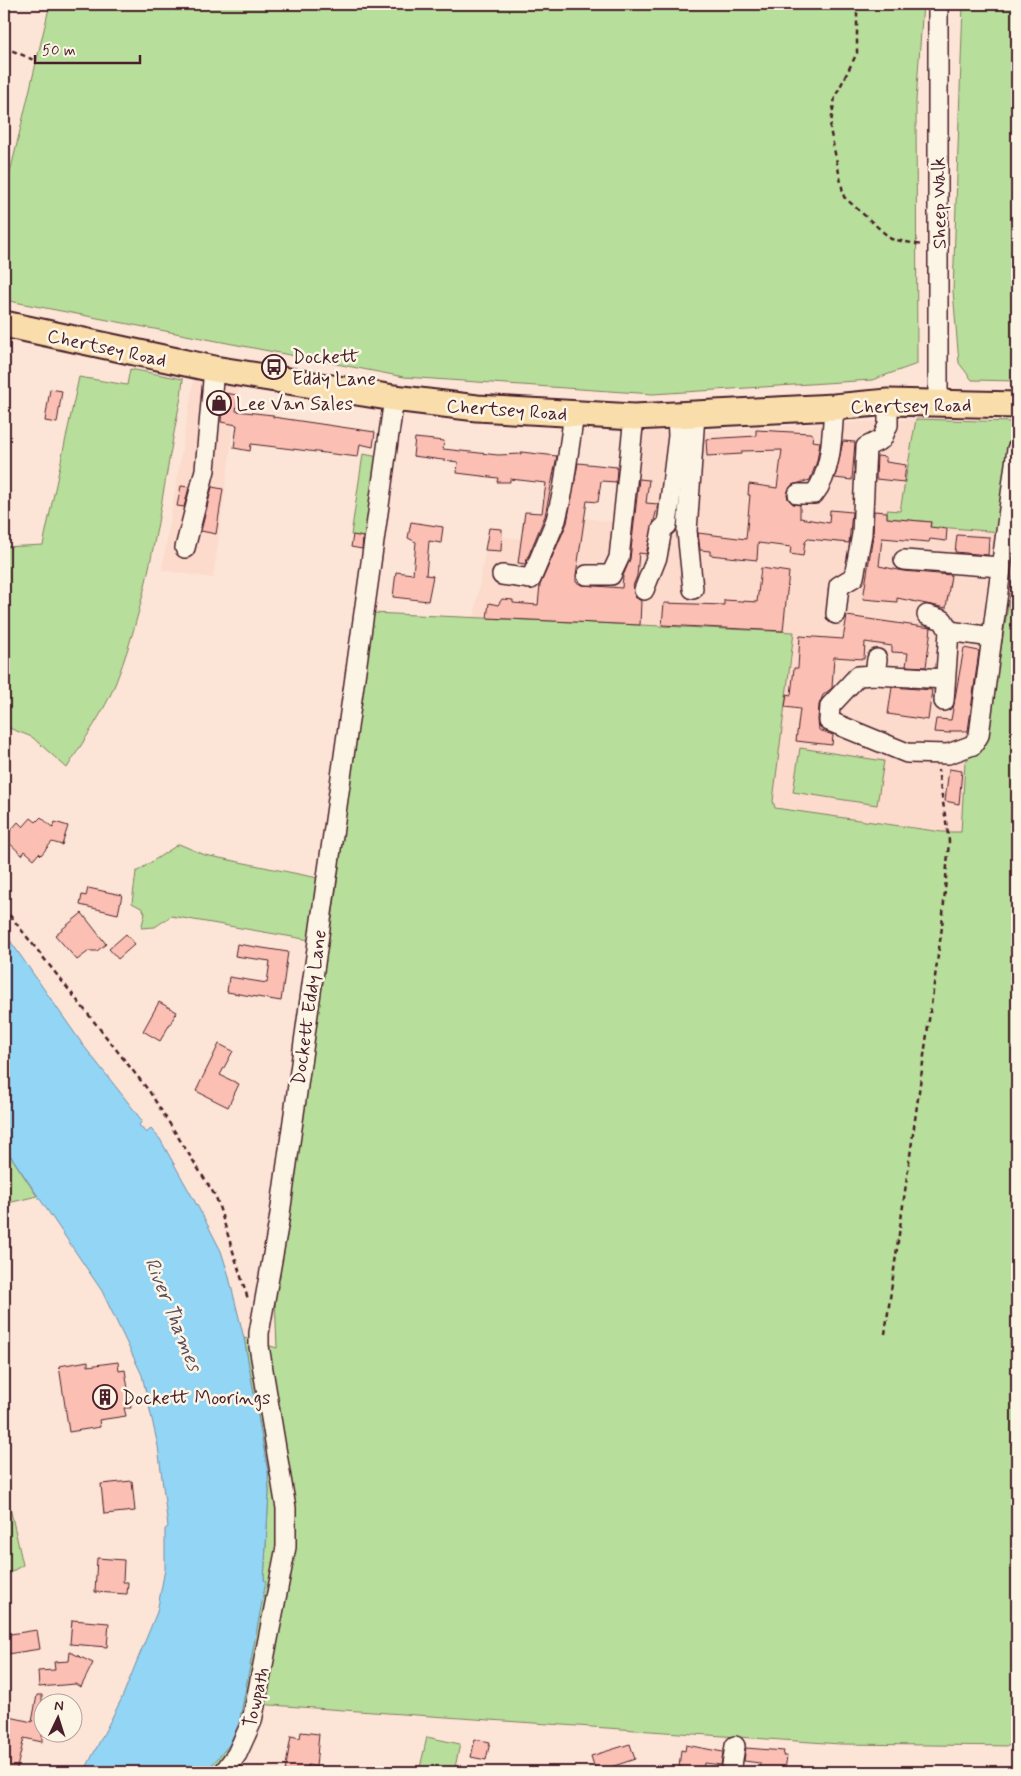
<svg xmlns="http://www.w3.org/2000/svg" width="1021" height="1776" font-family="Mynerve,sans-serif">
<rect width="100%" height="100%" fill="#fce5d6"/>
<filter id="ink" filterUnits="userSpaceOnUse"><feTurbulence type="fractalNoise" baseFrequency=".02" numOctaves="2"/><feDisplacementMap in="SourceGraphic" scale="10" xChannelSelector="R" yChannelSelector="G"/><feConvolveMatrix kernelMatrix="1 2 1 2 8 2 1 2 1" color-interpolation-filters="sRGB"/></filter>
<g filter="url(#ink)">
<g fill="#fcdacc">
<path d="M194 378 239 387 213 578 162 570Z"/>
<path d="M916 419 900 511 931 522 930 531 938 527 1001 532 1013 422 1017 421V552L986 739 965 762 961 832H942L775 808 773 801 794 632 474 619 488 535 521 539 541 518 564 515 619 523 630 431 684 432Z"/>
</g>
<g fill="#b7de9a" stroke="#807e62">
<path d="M50 4H923L916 101 917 364 872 380 653 394 404 377 4 300V198Z"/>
<path d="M963 4H1017V381L972 380 959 363 953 291Z"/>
<path d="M130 369 183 379 181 397C161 493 152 590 116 682 105 711 83 741 67 768L32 737 4 726V547L43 545 79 377 127 385Z"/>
<path d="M916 419 1013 422 1001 532 938 527V532L930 531 931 522 887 518V510L900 511Z"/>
<path d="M363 454 379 457 370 538 351 535Z"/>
<path d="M1017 552V1746L840 1744 256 1704 216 1772H206L239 1724 265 1582 264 1580 269 1492 268 1472 244 1338 277 1348 275 1298 334 905 372 613 794 632 773 801 775 808 942 832H961L965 762 986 739Z"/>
<path d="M800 748 884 761 877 805 793 792Z"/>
<path d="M179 844 205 855 318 878 310 940 171 916 155 927 141 928 145 914 143 909 132 903 136 872Z"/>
<path d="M4 1146 37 1196 4 1204Z"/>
<path d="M4 1481 23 1565 4 1576Z"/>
<path d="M427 1737 460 1744 454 1772H419Z"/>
</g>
<path fill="#93d5f5" stroke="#768ca4" d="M4 932 83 1045 134 1110 142 1121 139 1125 146 1133 151 1129 160 1139 203 1216 221 1251 228 1273 244 1338 268 1472 269 1492 264 1580 266 1581 239 1724 229 1745 206 1772H84L121 1700 157 1612 165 1569V1529L168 1527 158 1446 142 1375 102 1291 4 1146Z"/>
<g fill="#fbc0b3" stroke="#4a1f2b">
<path d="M50 389 62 391 57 423 45 421Z"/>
<path d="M223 393 238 395 236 411 273 415V417L375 432 373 447 360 444 358 457 251 444 250 451 234 448 237 425 221 422Z"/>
<path d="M756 430 810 433 813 435 812 441 820 442 817 461 810 480 792 485 787 494 788 499 793 504 800 505V518L829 523 830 510 852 512 849 543 808 539 805 542 803 556 790 554 791 547 758 543 757 560 710 555V551L700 550 698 533 746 539 750 495H748L749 484 777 488 782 450 742 451V454L707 456 706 439 756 436Z"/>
<path d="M415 438 444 441 443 449 498 455 521 454V452L557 456 545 516 525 564 518 563 525 512 542 513 546 483 510 479V482H497L498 478 457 473 458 462 413 456Z"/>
<path d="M843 441 855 442 852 480 835 478Z"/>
<path d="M877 456 886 457V462L906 465 904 482 876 479Z"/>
<path d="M578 463 617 467 616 482 601 481 598 502 587 501 576 575V582L582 585 622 588 623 576 630 559 639 479 649 480 646 503 658 504 646 554 639 553 637 576 633 586 635 597 641 601 640 625 487 618 489 603 498 605 502 599 513 600V603L538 605 540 585 567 523Z"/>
<path d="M181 486 189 487 184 507 177 506Z"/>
<path d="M212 487 223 489 216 534 201 531Z"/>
<path d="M874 511 887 512V518L931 522 930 527 947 529 946 541 930 539 929 542 882 538 879 566 903 571 951 575 946 608 897 598V602L863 599 873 536Z"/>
<path d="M411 522 443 527 441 543 429 541 426 575 433 576 428 601 393 597 396 572 413 574 416 542 408 538Z"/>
<path d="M489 528 502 529 501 551 485 550Z"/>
<path d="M353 535 363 537 362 549 351 547Z"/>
<path d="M957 535 989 537 988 555 955 552Z"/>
<path d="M761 568 789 572 783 631 662 625 664 603 724 605V600L757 602Z"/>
<path d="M847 616 931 628 926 667 906 666 908 653 892 652V646L865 642 864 659 834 657 832 688 823 695 819 705 818 720 819 730 833 735 832 745 796 741 800 709 785 707 787 694 791 695 794 668H798L800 636 843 639Z"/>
<path d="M964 648 979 651 968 731H950V733L934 732 936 719 951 720Z"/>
<path d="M892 687 932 690 928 720 888 714Z"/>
<path d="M949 769 962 771 959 804 945 801Z"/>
<path d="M41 817 53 828 55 822 68 826 62 845 52 842 41 855 39 853 34 859 25 851 22 855 4 838 18 822 23 827 31 818 36 822Z"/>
<path d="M88 888 122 895 118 914 80 905 82 895 86 896Z"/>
<path d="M82 913 106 944 97 951H89L77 960 55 935Z"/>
<path d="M126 934 135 944 118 959 109 949Z"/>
<path d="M237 944 288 952 281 1001 227 992 229 977 267 983 270 961 235 956Z"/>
<path d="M159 1002 177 1012 160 1041 143 1031Z"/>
<path d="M219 1044 233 1051 220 1075 239 1084 228 1107 196 1091Z"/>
<path d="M88 1361V1366L118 1362 119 1371 125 1370 131 1408H124L126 1416 99 1420 100 1427 69 1432 59 1366Z"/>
<path d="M132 1481 135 1511 104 1514 101 1484Z"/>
<path d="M97 1558 124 1560 123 1582H128L127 1594 95 1592Z"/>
<path d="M72 1620 109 1623 107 1647 70 1644Z"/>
<path d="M37 1630 40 1649 7 1654 4 1635Z"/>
<path d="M70 1652 93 1663 81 1687 75 1684 39 1687 38 1671 55 1670 54 1662 69 1661Z"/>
<path d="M37 1695H42V1742L24 1738 16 1772H4V1747L10 1717 32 1722Z"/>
<path d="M301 1732 319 1734 316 1767 308 1765 307 1772H285L291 1736 300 1738Z"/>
<path d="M475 1739 490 1742 486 1760 471 1757Z"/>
<path d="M630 1744 635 1759 611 1767 613 1772H596L591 1756Z"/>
<path d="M686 1745 723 1752 721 1765 704 1763 703 1772H681L682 1767H679L681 1750 685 1751Z"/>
<path d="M746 1748 784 1751 783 1756H787L785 1770H782V1772H759L760 1763 744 1761Z"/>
</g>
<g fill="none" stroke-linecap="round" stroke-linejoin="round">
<defs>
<g id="minor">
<path d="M938 4V401"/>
<path d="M798 494H814C832 472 832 434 834 407"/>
<path d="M185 548 205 470 214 369"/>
<path d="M904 560 1001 567"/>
<path d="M502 575 531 579 556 520 563 490 574 414"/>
<path d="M587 575H611L619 558 634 417"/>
<path d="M693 589 687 531 695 415"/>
<path d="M644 590 657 557 662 529 667 525 678 436 677 416"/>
<path d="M836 614 839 586 854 577 862 534 866 447 882 439 888 425V402"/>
<path d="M927 615 943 620 949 631"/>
<path d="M877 659 875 675 858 676 830 706 829 721 907 753 948 754 973 745 979 735 1017 449"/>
<path d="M875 675 945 679"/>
<path d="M944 701 949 631 992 637"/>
<path d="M224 1772 237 1754 252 1721 286 1547V1508L259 1346V1333L279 1221 394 398"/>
<path d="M731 1772 735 1746"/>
</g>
<path id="major" d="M4 324 214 369 394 398 477 408 634 417 834 407 888 402 1017 405"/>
</defs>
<use href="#minor" stroke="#4a1f2b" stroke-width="22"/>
<use href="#major" stroke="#4a1f2b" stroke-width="29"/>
<g stroke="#4a1f2b" stroke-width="2.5" stroke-dasharray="5 4" stroke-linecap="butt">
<path d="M855 4 857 8V53L835 97 830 129 844 197 891 239 922 245"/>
<path d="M4 47 36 61"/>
<path d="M4 908 149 1091 216 1197 248 1299"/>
<path d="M885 1334 942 927 949 841 938 770"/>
</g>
<use href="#minor" stroke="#fcf5e5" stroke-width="19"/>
<use href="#major" stroke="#f9deab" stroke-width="25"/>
</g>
</g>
<defs>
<symbol id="bus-ring" viewBox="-11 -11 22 22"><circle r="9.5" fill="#fcf5e5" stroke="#4a1f2b" stroke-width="1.5"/><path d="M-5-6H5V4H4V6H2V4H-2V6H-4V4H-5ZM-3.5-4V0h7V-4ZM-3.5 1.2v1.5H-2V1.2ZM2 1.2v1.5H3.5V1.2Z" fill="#4a1f2b"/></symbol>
<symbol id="shop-ring" viewBox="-11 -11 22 22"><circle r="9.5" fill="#fcf5e5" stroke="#4a1f2b" stroke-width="1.5"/><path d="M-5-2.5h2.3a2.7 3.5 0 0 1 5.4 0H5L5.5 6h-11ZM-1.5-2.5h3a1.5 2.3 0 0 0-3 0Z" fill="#4a1f2b"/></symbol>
<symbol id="building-ring" viewBox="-11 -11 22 22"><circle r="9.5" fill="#fcf5e5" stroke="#4a1f2b" stroke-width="1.5"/><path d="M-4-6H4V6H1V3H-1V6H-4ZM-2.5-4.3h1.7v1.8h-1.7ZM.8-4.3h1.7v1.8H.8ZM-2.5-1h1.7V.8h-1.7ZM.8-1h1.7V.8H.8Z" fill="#4a1f2b"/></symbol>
</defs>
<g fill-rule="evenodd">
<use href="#bus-ring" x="260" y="353" width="28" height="28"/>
<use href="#shop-ring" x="205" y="389" width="28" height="28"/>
<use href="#building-ring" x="91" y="1383" width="28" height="28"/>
</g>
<g text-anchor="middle" stroke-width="5" stroke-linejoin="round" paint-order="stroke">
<g font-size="19" fill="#4a1f2b" stroke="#fcf5e5">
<text transform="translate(938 203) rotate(-91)" y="7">Sheep Walk</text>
<text transform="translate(107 347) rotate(12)" y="7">Chertsey Road</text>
<text transform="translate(911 405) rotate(-1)" y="7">Chertsey Road</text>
<text transform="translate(507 409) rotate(4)" y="7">Chertsey Road</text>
<text transform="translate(308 1007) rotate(-82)" y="7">Dockett Eddy Lane</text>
<text transform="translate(255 1697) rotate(-77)" y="7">Towpath</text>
</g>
<g font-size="19" fill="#4a1f2b" stroke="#fcf5e5" text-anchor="start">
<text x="292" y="363">Dockett<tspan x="292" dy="22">Eddy Lane</tspan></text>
<text x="236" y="410">Lee Van Sales</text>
<text x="122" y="1404">Dockett Moorings</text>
</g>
<g font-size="20" font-style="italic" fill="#5c4c5e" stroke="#fcf5e5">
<text transform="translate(174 1314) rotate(68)" y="7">River Thames</text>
</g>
</g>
<rect width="1021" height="1776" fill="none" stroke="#fcf5e5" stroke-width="20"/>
<rect x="10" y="10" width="1001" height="1756" fill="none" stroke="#4a1f2b" stroke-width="2" filter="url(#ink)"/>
<g transform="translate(58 1718) rotate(4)"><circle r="24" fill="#fcf5e5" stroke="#b59f9b"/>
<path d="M0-4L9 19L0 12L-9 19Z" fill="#4a1f2b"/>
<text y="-8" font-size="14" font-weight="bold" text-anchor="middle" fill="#4a1f2b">N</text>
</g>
<path d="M35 55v8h105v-8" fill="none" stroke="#4a1f2b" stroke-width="2.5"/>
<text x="42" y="55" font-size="15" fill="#4a1f2b" stroke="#fcf5e5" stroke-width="4" paint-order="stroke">50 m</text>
</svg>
